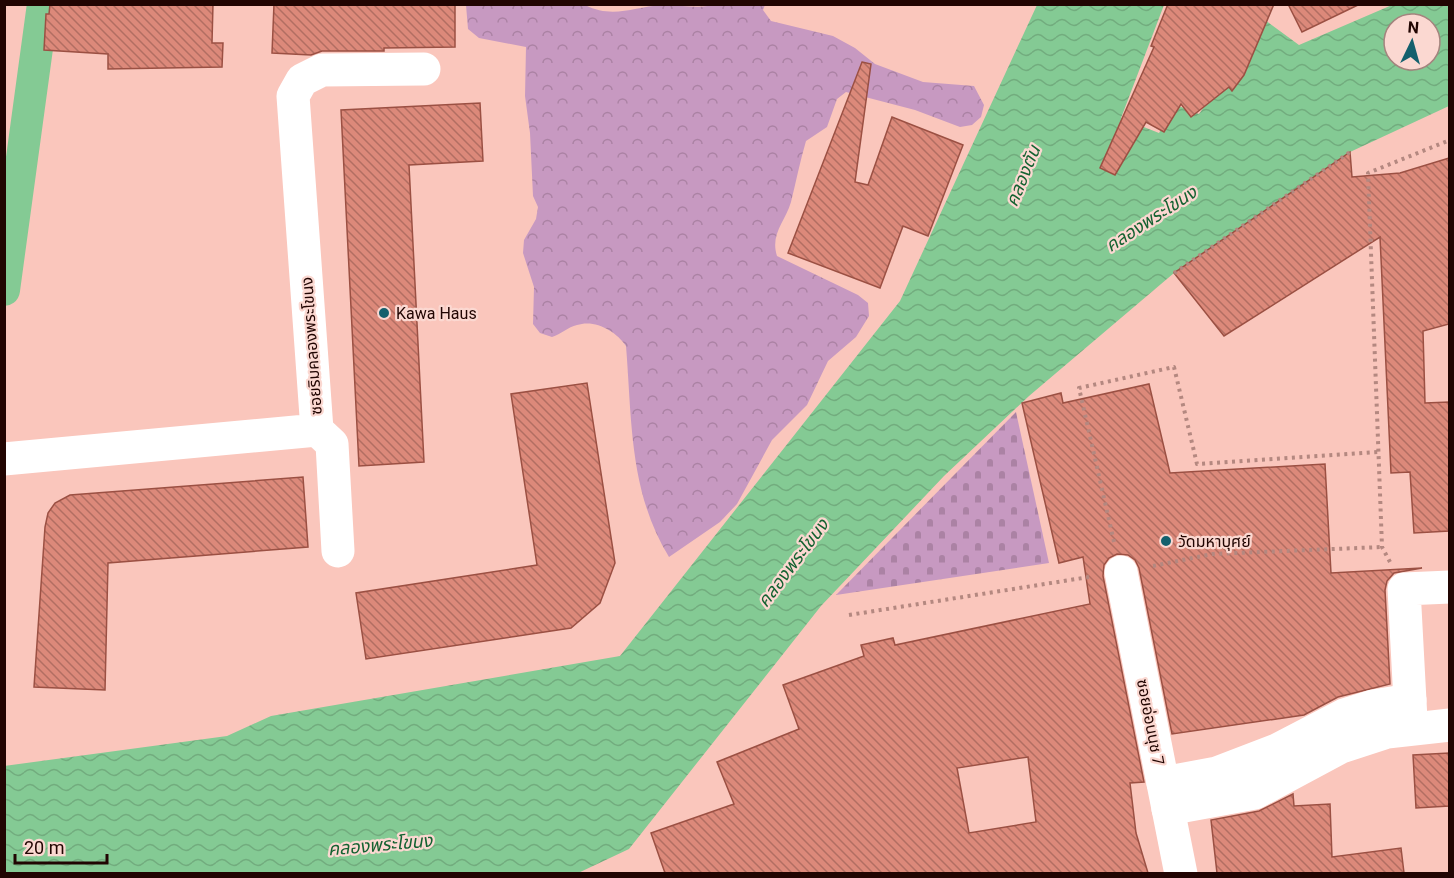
<svg xmlns="http://www.w3.org/2000/svg" width="1454" height="878" font-family="Roboto,'Noto Sans Thai',sans-serif">
<defs>
<pattern id="forest-crowns" width="20" height="18" patternUnits="userSpaceOnUse" patternTransform="scale(1.5)"><rect width="20" height="18" fill="#c799c1"/><path d="M2 6a3 3 0 1 1 6 0M12 15a3 3 0 1 1 6 0" fill="none" stroke="#ab82a4"/></pattern>
<pattern id="cemetery-stones" width="16" height="16" patternUnits="userSpaceOnUse" patternTransform="scale(1.5)"><rect width="16" height="16" fill="#c799c1"/><path d="M2 7V4a2 2 0 0 1 4 0v3zM10 15v-3a2 2 0 0 1 4 0v3z" fill="#ab82a4"/></pattern>
<pattern id="water-waves" width="16" height="10" patternUnits="userSpaceOnUse" patternTransform="scale(1.5)"><rect width="16" height="10" fill="#84ca94"/><path d="M0 5q4-4 8 0t8 0" fill="none" stroke="#72ac7e"/></pattern>
<pattern id="building-back-hatch" width="6" height="6" patternUnits="userSpaceOnUse" patternTransform="scale(1.5)"><rect width="6" height="6" fill="#dc897a"/><path d="M-1 5l2 2M0 0l6 6M5-1l2 2" fill="none" stroke="#b26e62"/></pattern>
</defs>
<rect width="100%" height="100%" fill="#fac6bc"/>
<path fill="url(#forest-crowns)" d="M717 4 765 5 763 10 771 21 833 36 855 48 875 64 923 82 974 86 984 105 981 117 972 125 960 127 915 110 846 92 837 99 827 127 806 141C800 161 796 182 791 202 785 222 770 234 777 256L858 295 868 303 869 316 856 337 828 361 807 405 772 440 737 504 720 522 669 557C629 492 632 419 626 346 616 331 595 319 577 325 568 327 561 334 552 337L540 333 533 324 534 287 523 253 524 240 536 219 538 207 533 196 530 133 525 96 526 47 479 38 468 29 466 5H585C613 19 633 7 662 5 681 4 698 10 717 4Z"/>
<path fill="url(#cemetery-stones)" d="M1016 412 1049 563 836 595Z"/>
<path fill="url(#water-waves)" fill-rule="evenodd" d="M1037 5H1164L1121 118 1159 133 1176 105 1199 114 1265 20 1299 45 1392 5H1449V106L1350 152 1174 273 1029 396 944 476 821 606 629 849 576 874 5 873 4 766 227 736 271 716 620 656 900 301ZM1394 24H1430V60H1394Z"/>
<g fill="none" stroke-linecap="round" stroke-linejoin="round">
<path stroke="#84ca94" stroke-width="32" d="M4 290 43 4"/>
</g>
<g fill="url(#building-back-hatch)" stroke="#9b5043" stroke-width="1.5" fill-rule="evenodd">
<path d="M50 4H213L212 43H223L222 67 108 69V54L44 50 46 14H49Z"/>
<path d="M274 4H455V47L384 48V51H322L311 55 272 53Z"/>
<path d="M1168 4H1274L1244 75 1232 91 1229 87 1191 117 1181 104 1164 132 1146 122 1115 175 1100 168 1154 47 1151 46Z"/>
<path d="M1288 4H1360L1302 32Z"/>
<path d="M862 62 871 64 855 182 868 185 892 117 963 145 928 236 903 226 880 288 788 253Z"/>
<path d="M480 103 483 161 409 165 424 462 359 466 341 110Z"/>
<path d="M1350 152 1352 177 1400 173 1449 158V324L1423 331 1425 403 1449 402V531L1414 533 1410 472 1391 473 1380 237 1224 336 1174 273Z"/>
<path d="M587 383 615 563 600 603 571 628 366 659 356 593 537 565 511 394Z"/>
<path d="M1149 384 1170 473 1325 464 1331 573 1422 568 1394 573 1387 581 1385 590 1390 684 1338 697 1304 715 1172 734 1139 568 1135 560 1128 555 1117 554 1109 558 1104 565 1103 576 1144 782 1130 783 1136 833 1148 873H665L651 833 734 804 717 762 799 729 783 685 864 656 861 645 893 638 895 645 1090 604 1083 557 1059 563 1022 403 1061 393 1063 403ZM1028 757 1036 822 969 833 957 768Z"/>
<path d="M303 477 308 547 108 563 105 690 34 687 45 527 48 513 55 503 70 495Z"/>
<path d="M1449 753V806L1416 808 1413 755Z"/>
<path d="M1293 794 1294 806 1330 804 1332 857 1401 848 1404 873H1217L1211 820 1259 811Z"/>
</g>
<g fill="none" stroke-linecap="round" stroke-linejoin="round">
<g stroke="#b48880" stroke-width="4" stroke-dasharray="3 4.5" stroke-linecap="butt">
<path d="M1174 273 1350 152"/>
<path d="M1114 542 1079 388 1174 367 1197 464 1379 452"/>
<path d="M1390 562 1382 547 1368 173 1450 140"/>
<path d="M1153 566 1212 554 1382 547"/>
<path d="M849 615 1089 577"/>
</g>
<g stroke="#fff" stroke-width="33">
<path d="M317 430 332 444 338 551"/>
<path d="M4 459 317 430 293 96 302 80 322 70 424 69"/>
<path d="M1121 572 1181 874"/>
<path d="M1411 720 1404 589 1450 587"/>
<path d="M1163 783 1217 773 1277 750 1344 715 1373 706 1410 700"/>
<path d="M1168 809 1255 793 1341 747 1387 732 1450 725"/>
</g>
</g>
<g fill="#14606d" stroke="#fbd8d1" stroke-width="2">
<circle cx="384" cy="313" r="6"/>
<circle cx="1166" cy="541" r="6"/>
</g>
<g text-anchor="middle" stroke-width="4.5" stroke-linejoin="round" paint-order="stroke">
<g font-size="16" fill="#210502" stroke="#fbd8d1" text-anchor="start">
<text x="396" y="319">Kawa Haus</text>
<text x="1178" y="547">วัดมหาบุศย์</text>
</g>
<g font-size="16" fill="#210502" stroke="#fbd8d1">
<text transform="translate(311 346) rotate(-94)" y="6">ซอยริมคลองพระโขนง</text>
<text transform="translate(1151 722) rotate(79)" y="6">ซอยอ่อนนุช 7</text>
</g>
<g font-size="18" font-style="italic" fill="#146231" stroke="#fbd8d1">
<text transform="translate(1023 176) rotate(-68)" y="6">คลองตัน</text>
<text transform="translate(1151 219) rotate(-33)" y="6">คลองพระโขนง</text>
<text transform="translate(793 563) rotate(-53)" y="6">คลองพระโขนง</text>
<text transform="translate(380 845) rotate(-5)" y="6">คลองพระโขนง</text>
</g>
</g>
<rect width="1454" height="878" fill="none" stroke="#210502" stroke-width="12"/>
<g transform="translate(1412 42) rotate(5)"><circle r="28" fill="#fbd8d1" stroke="#a4847e" stroke-width="1.5"/>
<path d="M0-4.5L10 22L0 15L-10 22Z" fill="#14606d"/>
<text y="-9" font-size="16" font-weight="bold" text-anchor="middle" fill="#210502">N</text>
</g>
<path d="M15 854v9h92v-9" fill="none" stroke="#210502" stroke-width="3"/>
<text x="24" y="854" font-size="18" fill="#210502" stroke="#fbd8d1" stroke-width="4.5" paint-order="stroke">20 m</text>
</svg>
